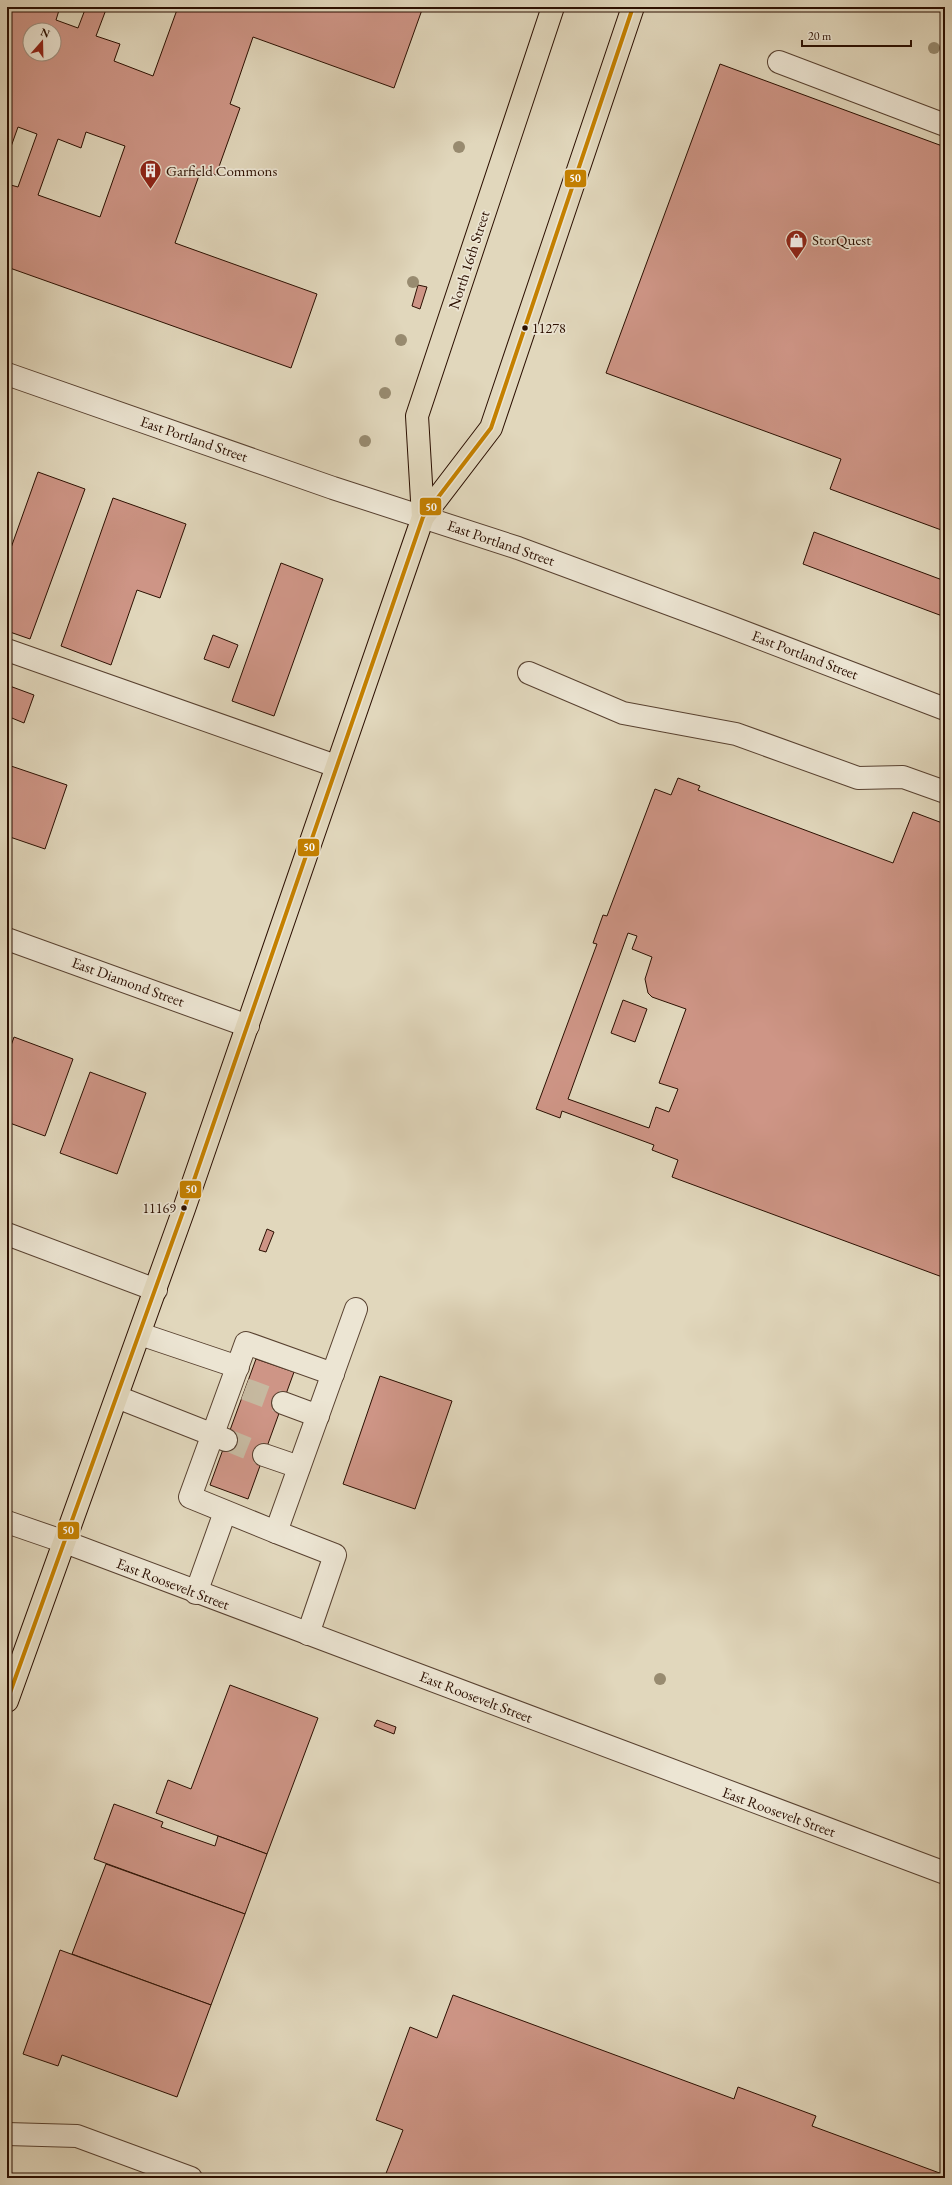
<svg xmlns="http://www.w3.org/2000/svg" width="952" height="2185" font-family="'EB Garamond',serif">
<rect width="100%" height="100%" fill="#e1d7bc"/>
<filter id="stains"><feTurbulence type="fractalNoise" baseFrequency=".005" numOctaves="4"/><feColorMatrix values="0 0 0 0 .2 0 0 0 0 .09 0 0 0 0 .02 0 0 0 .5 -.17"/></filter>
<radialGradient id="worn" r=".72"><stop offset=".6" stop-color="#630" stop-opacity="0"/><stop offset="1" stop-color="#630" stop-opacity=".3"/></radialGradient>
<g fill="#ce9586" stroke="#2b0f01" fill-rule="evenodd">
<path d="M7 7H60L56 20 78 28 86 7H107L96 36 120 44 114 61 153 76 178 7H423L394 88 253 37 230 104 240 108 216 175 201 170 175 243 317 294 291 368 7 267V184L18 187 37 134 18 127 7 158ZM30 30H54V54H30ZM86 132 125 146 100 217 38 195 58 139 81 148Z"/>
<path d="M720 64 945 147 944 531 830 489 841 459 606 373Z"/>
<path d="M418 285 427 287 420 309 412 306Z"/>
<path d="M38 472 85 489 30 639 7 631V559Z"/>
<path d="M113 498 186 524 160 598 137 590 111 665 61 646Z"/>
<path d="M814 532 945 581V617L803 564Z"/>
<path d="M281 563 323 579 274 716 232 701Z"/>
<path d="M213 635 238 645 229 668 204 659Z"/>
<path d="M7 685 34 695 24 723 7 716Z"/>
<path d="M11 766 67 785 45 849 7 836V777Z"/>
<path d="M678 778 700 786 698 790 893 863 913 812 945 824V1278L672 1177 678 1160 652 1150 654 1145 562 1111 560 1118 536 1109 597 944 593 943 603 915 607 916 655 789 671 795ZM628 933 637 936 632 949 652 957 645 979 648 993 652 997 686 1009 659 1083 678 1089 669 1112 656 1107 649 1128 568 1099Z"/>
<path d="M623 1000 647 1009 635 1042 611 1033Z"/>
<path d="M14 1037 73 1059 45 1136 7 1122V1057Z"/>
<path d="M90 1072 146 1093 117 1174 60 1153Z"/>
<path d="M267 1229 274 1232 266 1252 259 1250Z"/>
<path d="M256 1359 294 1372 248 1499 210 1485Z"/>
<path d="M380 1376 452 1401 415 1509 343 1484Z"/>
<path d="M230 1685 318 1718 267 1854 156 1813 168 1780 191 1789Z"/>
<path d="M377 1720 396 1727 394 1734 374 1726Z"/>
<path d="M114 1804 163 1822 161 1827 215 1846 218 1836 267 1854 245 1914 94 1859Z"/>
<path d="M106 1864 245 1914 211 2005 72 1954Z"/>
<path d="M60 1950 211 2005 177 2097 62 2055 58 2066 23 2054Z"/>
<path d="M453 1995 734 2099 738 2087 816 2116 812 2126 945 2175V2178H389L385 2176 403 2130 376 2120 410 2027 437 2038Z"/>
</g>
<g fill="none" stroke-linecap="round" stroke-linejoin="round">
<g stroke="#c6b9a0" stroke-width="22" stroke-dasharray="22 11" stroke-linecap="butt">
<path d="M245 1389 283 1403"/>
<path d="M227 1440 264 1455"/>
</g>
<defs>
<g id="minor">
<path d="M779 62 945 125"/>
<path d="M7 374 333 488 518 548 723 624 945 709"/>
<path d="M7 650 336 766"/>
<path d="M529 673 623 713 736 734 858 778 903 777 945 792"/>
<path d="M7 939 248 1026"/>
<path d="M7 1234 156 1290"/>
<path d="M140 1334 238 1367"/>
<path d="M117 1397 226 1440"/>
<path d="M283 1403 318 1416"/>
<path d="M264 1455 299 1467"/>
<path d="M7 1522 65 1542 945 1873"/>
<path d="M276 1532 190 1497 246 1343 333 1374"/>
<path d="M196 1593 225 1512"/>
<path d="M308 1634 335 1555 276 1532 356 1309"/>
<path d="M7 2134 77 2136 191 2178"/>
</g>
<g id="major">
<path d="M423 517 417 416 553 7"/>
<path d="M7 1701 184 1209 423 517 491 428 633 7"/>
</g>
</defs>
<use href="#minor" stroke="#584130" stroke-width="24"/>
<use href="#major" stroke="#2b0f01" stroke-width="24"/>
<use href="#minor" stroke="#ece5d3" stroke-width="22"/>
<use href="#major" stroke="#e1d7bc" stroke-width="22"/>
<defs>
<path id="bus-1" d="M7 1701 184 1209 423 517 491 428 633 7"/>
</defs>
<use href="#bus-1" stroke="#ece5d3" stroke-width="7"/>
<use href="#bus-1" stroke="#c48000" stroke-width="4"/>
</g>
<g fill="#988b70">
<circle cx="934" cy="48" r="6"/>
<circle cx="459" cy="147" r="6"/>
<circle cx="413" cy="282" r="6"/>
<circle cx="401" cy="340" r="6"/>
<circle cx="385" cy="393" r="6"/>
<circle cx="365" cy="441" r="6"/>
<circle cx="660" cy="1679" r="6"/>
</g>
<defs>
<symbol id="building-pin" viewBox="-11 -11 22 30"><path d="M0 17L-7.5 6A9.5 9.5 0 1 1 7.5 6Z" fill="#8f2418" stroke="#ece5d3"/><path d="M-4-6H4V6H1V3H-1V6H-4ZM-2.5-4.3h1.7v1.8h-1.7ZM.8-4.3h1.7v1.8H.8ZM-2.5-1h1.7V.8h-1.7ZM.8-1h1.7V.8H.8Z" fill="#fff"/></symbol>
<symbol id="shop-pin" viewBox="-11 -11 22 30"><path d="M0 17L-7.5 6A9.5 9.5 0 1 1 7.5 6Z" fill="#8f2418" stroke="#ece5d3"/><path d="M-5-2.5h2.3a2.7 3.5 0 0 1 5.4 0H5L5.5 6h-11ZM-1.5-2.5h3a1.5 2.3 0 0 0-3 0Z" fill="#fff"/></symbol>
</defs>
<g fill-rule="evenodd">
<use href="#building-pin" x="138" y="158" width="25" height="34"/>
<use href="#shop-pin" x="784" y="228" width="25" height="34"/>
</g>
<g fill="#2b0f01" stroke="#ece5d3" stroke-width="1.5">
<circle cx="525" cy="328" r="3.5"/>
<circle cx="184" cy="1208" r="3.5"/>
</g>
<g text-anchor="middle" stroke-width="3.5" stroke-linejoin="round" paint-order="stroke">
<g font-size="14" fill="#2b0f01" stroke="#ece5d3" text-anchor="start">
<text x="532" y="333">11278</text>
<text x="176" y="1213" text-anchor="end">11169</text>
</g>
<g font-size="15" fill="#2b0f01" stroke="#ece5d3" text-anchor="start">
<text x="166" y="176">Garfield Commons</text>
<text x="812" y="245">StorQuest</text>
</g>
<g font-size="15" fill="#2b0f01" stroke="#ece5d3">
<text transform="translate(469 260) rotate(-72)" y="5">North 16th Street</text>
<text transform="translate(194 439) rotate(19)" y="5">East Portland Street</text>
<text transform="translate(501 543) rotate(19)" y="5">East Portland Street</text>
<text transform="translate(805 655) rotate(21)" y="5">East Portland Street</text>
<text transform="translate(128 982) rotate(20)" y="5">East Diamond Street</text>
<text transform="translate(173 1584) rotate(21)" y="5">East Roosevelt Street</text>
<text transform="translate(476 1697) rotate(21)" y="5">East Roosevelt Street</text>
<text transform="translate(779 1812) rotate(20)" y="5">East Roosevelt Street</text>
</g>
</g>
<g stroke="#ece5d3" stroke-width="1.5">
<rect x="564" y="169" width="23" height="19" rx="4" fill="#c48000"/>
<rect x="419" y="497" width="23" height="19" rx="4" fill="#c48000"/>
<rect x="297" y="838" width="23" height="19" rx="4" fill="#c48000"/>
<rect x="179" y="1180" width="23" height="19" rx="4" fill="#c48000"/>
<rect x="57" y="1521" width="23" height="19" rx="4" fill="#c48000"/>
</g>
<g font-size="11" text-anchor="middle" font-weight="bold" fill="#fff">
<text x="575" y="182">50</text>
<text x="431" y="511">50</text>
<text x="309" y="851">50</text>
<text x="191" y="1193">50</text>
<text x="68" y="1534">50</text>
</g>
<rect width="952" height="2185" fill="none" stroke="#e1d7bc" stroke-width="24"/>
<rect x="8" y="8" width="936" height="2169" fill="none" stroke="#2b0f01" stroke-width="2"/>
<rect x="12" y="12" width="928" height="2161" fill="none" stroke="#2b0f01"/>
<g transform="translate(42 42) rotate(20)"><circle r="19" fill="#ece5d3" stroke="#9f8f7f"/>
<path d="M0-3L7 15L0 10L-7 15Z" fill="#8f2418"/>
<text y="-6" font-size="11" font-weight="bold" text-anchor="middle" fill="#2b0f01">N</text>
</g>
<path d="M802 40v6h109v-6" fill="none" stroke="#2b0f01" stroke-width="2"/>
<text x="808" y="40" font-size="12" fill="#2b0f01" stroke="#ece5d3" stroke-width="3" paint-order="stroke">20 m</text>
<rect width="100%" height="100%" filter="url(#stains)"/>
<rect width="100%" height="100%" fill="url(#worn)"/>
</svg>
